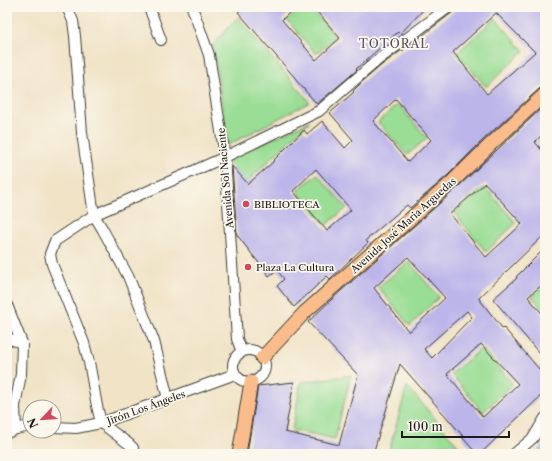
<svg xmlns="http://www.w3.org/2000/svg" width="552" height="461" font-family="'Libre Caslon Text',serif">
<rect width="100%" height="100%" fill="#fbf7ec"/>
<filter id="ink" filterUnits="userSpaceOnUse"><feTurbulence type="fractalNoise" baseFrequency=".025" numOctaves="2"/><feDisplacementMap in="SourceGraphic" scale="8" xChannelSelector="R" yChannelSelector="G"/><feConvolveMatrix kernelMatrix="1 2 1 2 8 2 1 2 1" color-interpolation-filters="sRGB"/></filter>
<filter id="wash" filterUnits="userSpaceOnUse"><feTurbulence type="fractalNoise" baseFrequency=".012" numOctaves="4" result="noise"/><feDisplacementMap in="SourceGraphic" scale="16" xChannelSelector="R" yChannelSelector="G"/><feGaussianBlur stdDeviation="0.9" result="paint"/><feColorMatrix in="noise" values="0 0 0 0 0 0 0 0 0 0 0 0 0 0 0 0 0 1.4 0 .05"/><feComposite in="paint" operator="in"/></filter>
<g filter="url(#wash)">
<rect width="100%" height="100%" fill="#f0e3c6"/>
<g fill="#9add94" stroke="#5b7c58">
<path d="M301 7H310L336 37 316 54 287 20Z"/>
<path d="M238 17 310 102 228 145 213 45Z"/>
<path d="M495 18 524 51 486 87 457 53Z"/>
<path d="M398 104 427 138 407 155 378 122Z"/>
<path d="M310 121 246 183 227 160Z"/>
<path d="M545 135V152L537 142Z"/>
<path d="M317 174 347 208 326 225 297 191Z"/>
<path d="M485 187 516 223 486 252 454 213Z"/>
<path d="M409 262 439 297 410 326 378 287Z"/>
<path d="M545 285V312L532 296Z"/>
<path d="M482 348 513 384 483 412 451 374Z"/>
<path d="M351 375 335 439 292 430 301 382Z"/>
<path d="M407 386 465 454H403L389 451Z"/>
</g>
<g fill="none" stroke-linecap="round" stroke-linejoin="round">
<path stroke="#76b8eb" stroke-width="13" d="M543 454 545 452"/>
</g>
<g id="blocks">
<g fill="#bcb5ea" fill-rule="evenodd">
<path d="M244 7H295L282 20 316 60 340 38 313 7H426L400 34 398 32 356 69 357 70 317 104 295 79H296L238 12Z"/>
<path d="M455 7H540L545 12V86L540 88 484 139 448 175 410 208 407 205 366 240 368 243 330 279 327 276 294 307 277 286 284 279 277 270 269 276 237 235 232 166 248 184 273 162V161L304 130 307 134 322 121 345 148 353 140 330 113 354 92 353 91 363 81 383 64 402 50V51L453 12ZM496 13 535 52 487 94 453 52ZM396 99 431 140 408 162 373 121ZM316 169 351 210 327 231 293 191Z"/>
<path d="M545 105V132L535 142 545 154V234L479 298V299L503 329 504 328 539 369 545 364V392L480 454H477L462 437 463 436 400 364 373 454H247L258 386 294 382 285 432 339 445 358 375 308 322 332 299 458 187 496 151ZM485 183 522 224 486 257 450 214ZM408 257 445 298 409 332 374 288ZM467 311 472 317 432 358 424 349ZM481 344 518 384 483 417 447 374Z"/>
<path d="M545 248V282L528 297 545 317V360L493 299 517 278 516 277Z"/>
</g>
</g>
</g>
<g filter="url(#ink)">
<use href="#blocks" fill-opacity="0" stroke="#3c3a36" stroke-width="1"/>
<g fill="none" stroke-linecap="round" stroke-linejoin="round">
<defs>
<g id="minor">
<path d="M67 7 73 21 75 36 82 133 94 215 103 230 128 276 143 313 154 341 168 399"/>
<path d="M149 7 161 40"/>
<path d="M192 7 209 55 225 157 237 339 242 352"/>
<path d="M7 305 22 343 21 374 15 406 16 429"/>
<path d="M7 338 22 343"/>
<circle cx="249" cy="366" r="16"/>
<path d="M54 427 76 428 101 423 235 374"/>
<path d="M7 433 16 429 30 426"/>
<path d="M134 454 133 448 129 444 101 423 97 406 89 362 84 343 52 264 50 254 55 241 94 215 225 157 319 111 379 59 449 7"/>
<path d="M514 454 533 438 545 418"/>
</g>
<g id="major">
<path d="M262 358 305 312 453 181 490 145 545 94"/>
<path d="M239 454 251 382"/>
</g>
</defs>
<use href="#minor" stroke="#3c3a36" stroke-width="12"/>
<use href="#major" stroke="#3c3a36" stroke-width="15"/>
<use href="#minor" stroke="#fff" stroke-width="10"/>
<use href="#major" stroke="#fabc8b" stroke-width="13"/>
</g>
</g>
<g fill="#d1495b" stroke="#fbf7ec" stroke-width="1.5">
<circle cx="246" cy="204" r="4"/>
<circle cx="248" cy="267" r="4"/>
</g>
<g text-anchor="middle" stroke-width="3.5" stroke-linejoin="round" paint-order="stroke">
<g font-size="10" fill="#1c1c1c" stroke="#fbf7ec">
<text transform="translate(225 178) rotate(-95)" y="4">Avenida Sol Naciente</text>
<text transform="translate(403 225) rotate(-42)" y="4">Avenida José Maria Arguedas</text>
<text transform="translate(146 407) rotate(-20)" y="4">Jirón Los Ángeles</text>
</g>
<g font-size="10" fill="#1c1c1c" stroke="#fbf7ec" text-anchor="start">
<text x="254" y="208">BIBLIOTECA</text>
<text x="256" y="271">Plaza La Cultura</text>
</g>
<g font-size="12" letter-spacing="1" fill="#545264" stroke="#fbf7ec">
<text x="394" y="48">TOTORAL</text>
</g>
</g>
<rect width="552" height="461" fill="none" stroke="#fbf7ec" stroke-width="24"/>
<g transform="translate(42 419) rotate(245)"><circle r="19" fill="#fbf7ec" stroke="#a29f99"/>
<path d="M0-3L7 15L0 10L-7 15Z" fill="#d1495b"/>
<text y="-6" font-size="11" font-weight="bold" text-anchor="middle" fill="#1c1c1c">N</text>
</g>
<path d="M402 431v6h107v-6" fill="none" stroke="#1c1c1c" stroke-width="2"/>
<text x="408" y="431" font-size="12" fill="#1c1c1c" stroke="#fbf7ec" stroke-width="3" paint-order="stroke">100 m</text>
</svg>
